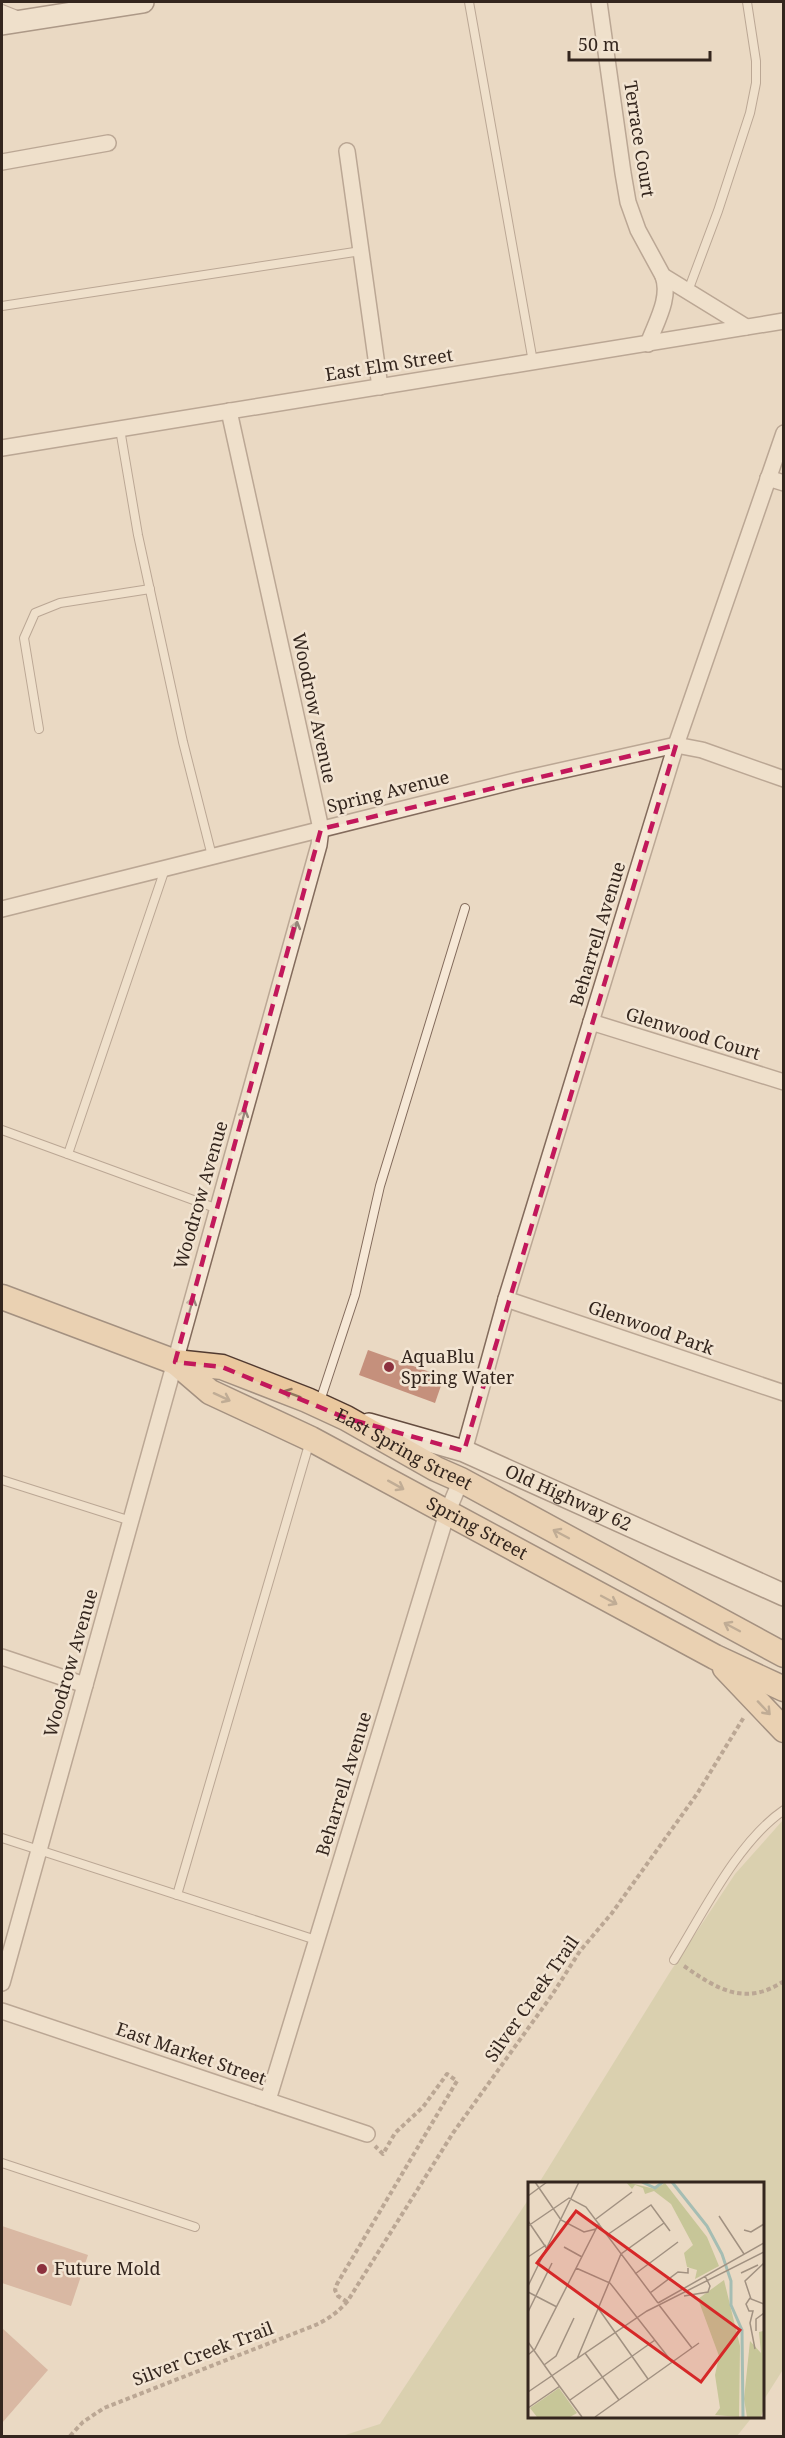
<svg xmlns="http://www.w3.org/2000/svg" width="785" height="2438" font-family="'Noto Serif',serif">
<rect width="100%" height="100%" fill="#ead9c3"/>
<g fill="#c7c698">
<path d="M783 1820 784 2368 763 2401 762 2183H539L670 1972 735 1874Z"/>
<path d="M530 2197V2416H753L737 2436H342L380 2424Z"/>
</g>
<g fill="#c5907c">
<path d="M368 1350 444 1377 435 1403 359 1375Z"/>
<path d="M2 2226 88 2255 71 2306 2 2283Z"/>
<path d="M2 2328 48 2370 2 2423Z"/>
</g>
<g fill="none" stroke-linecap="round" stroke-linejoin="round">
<defs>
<g id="lane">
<path d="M469 2 533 362"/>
<path d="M2 9 17 15"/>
<path d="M688 291 718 211 750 113 756 83V61L747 2"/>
<path d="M2 306 361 251"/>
<path d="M120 429 138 535 183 742 212 856"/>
<path d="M39 729 24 638 35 613 60 603 150 589"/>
<path d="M2 1130 218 1209"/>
<path d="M68 1154 165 869"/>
<path d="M320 1401 355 1295 380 1186 465 908"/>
<path d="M2 1480 131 1521"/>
<path d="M2 1838 316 1940"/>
<path d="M177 1895 310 1441"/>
<path d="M674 1960C703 1913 738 1841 784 1810"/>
<path d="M2 2163 195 2227"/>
</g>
<g id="street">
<path d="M599 2 623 173 628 202 638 230 663 276 746 327"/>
<path d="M347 151 380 387"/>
<path d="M2 162 108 143"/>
<path d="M648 344C656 322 671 298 663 276"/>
<path d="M2 448 784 321"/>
<path d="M768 478 784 483"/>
<path d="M2 909 519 780 676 745 702 750 784 779"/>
<path d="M591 1022 784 1082"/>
<path d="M506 1299 784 1393"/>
<path d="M464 1451 506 1299 676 745 784 433"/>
<path d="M2 1657 85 1685"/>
<path d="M2 1983 319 845 321 829 229 411"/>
<path d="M2 2011 367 2134"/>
<path d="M268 2100 447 1513 461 1480"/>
</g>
<g id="secondary">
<path d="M2 24 143 2"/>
<path id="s1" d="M369 1424 464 1451 784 1595"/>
</g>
<g id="primary">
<path id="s2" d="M2 1297 175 1362 222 1367 307 1400 346 1418 436 1469 461 1480 784 1655"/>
<path id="s3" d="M175 1362 210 1392 311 1439 715 1657 784 1689"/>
<path d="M725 1668 784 1730"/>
</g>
</defs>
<use href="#lane" stroke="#836b5c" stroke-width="10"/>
<use href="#street" stroke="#836b5c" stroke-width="18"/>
<use href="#secondary" stroke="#644c3f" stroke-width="24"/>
<use href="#primary" stroke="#513a30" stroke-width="27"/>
<g stroke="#836b5c" stroke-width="4" stroke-dasharray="4.5 3" stroke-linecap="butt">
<path d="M684 1966C717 1989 745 2007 784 1981"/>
<path d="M347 2302 338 2296 335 2290 337 2284 457 2081 447 2074 423 2107 395 2133 383 2154 375 2146"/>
<path d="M70 2436 83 2422 104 2408 308 2328C324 2322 335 2315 347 2302L453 2133 552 1995 580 1951 612 1913 697 1794 744 1717"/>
</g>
<use href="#lane" stroke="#f6e8d6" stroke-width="8"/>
<use href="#street" stroke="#f6e8d6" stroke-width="15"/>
<use href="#secondary" stroke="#f6e8d6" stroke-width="21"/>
<use href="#primary" stroke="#eac89e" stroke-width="24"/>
</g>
<defs><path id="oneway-shaft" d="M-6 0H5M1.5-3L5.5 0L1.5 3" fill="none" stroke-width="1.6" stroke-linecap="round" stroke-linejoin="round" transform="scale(1.5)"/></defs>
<g stroke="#95877a">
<use href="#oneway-shaft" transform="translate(295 930) rotate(-75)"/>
<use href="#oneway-shaft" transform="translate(243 1118) rotate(-75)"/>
<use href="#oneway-shaft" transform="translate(191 1306) rotate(-74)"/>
</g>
<g stroke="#8f775e">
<use href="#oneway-shaft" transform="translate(292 1394) rotate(-159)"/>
<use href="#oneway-shaft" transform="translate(222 1397) rotate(25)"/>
<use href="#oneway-shaft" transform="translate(396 1485) rotate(29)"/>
<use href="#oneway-shaft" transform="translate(561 1534) rotate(-152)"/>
<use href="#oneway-shaft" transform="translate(609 1600) rotate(28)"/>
<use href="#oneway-shaft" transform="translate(732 1627) rotate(-152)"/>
<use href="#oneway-shaft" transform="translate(764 1708) rotate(47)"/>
</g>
<path d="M0 0H785V2438H0ZM676 745 464 1451 346 1418 222 1367 175 1362 321 829Z" fill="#ead9c3" fill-opacity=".55" fill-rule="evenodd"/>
<path fill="none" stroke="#c2185b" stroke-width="4.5" stroke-dasharray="12 8" stroke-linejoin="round" d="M676 745 464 1451 346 1418 222 1367 175 1362 321 829Z"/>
<g fill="#8c313e" stroke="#f2e4d2" stroke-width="2">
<circle cx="389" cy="1367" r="6"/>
<circle cx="42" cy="2269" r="6"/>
</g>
<g text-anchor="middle" stroke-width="5" stroke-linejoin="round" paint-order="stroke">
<g font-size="18" fill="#34261e" stroke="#f2e4d2">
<text transform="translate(639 139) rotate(81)" y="6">Terrace Court</text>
<text transform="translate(389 365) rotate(-9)" y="6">East Elm Street</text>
<text transform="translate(314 708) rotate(78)" y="6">Woodrow Avenue</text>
<text transform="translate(388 792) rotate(-14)" y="6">Spring Avenue</text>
<text transform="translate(598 934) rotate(-73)" y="6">Beharrell Avenue</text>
<text transform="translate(693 1034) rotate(17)" y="6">Glenwood Court</text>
<text transform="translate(201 1195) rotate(-74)" y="6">Woodrow Avenue</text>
<text transform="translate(651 1328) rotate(19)" y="6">Glenwood Park</text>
<text dy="6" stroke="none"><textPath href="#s2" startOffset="432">East Spring Street</textPath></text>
<text dy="6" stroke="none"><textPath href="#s1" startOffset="213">Old Highway 62</textPath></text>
<text dy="6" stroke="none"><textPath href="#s3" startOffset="346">Spring Street</textPath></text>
<text transform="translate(71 1663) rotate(-74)" y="6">Woodrow Avenue</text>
<text transform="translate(344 1784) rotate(-73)" y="6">Beharrell Avenue</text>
<text transform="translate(532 1999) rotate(-55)" y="6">Silver Creek Trail</text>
<text transform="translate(191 2054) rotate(19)" y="6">East Market Street</text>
<text transform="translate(203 2354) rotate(-21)" y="6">Silver Creek Trail</text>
</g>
<g font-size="18" fill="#34261e" stroke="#f2e4d2" text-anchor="start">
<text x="401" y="1363">AquaBlu<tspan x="401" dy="21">Spring Water</tspan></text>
<text x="54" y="2275">Future Mold</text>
</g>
</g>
<g transform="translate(528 2182)">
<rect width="236" height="236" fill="#ead9c3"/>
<path d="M98 0 127 7 137 1 179 55 191 84 167 97 169 88 159 85 156 71 165 63 143 22 126 9 117 12 115 6 107 3 104 7ZM196 98 212 164 211 235 187 233 192 226 187 193 191 174 170 117ZM235 149V229L233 235H219L216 217 222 159 233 171 231 150ZM31 206 49 231 42 235H9L2 226Z" fill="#c7c698"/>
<path fill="none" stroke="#a5bdb3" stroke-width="3" d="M114 0 127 6 135 0M144 0 179 44 194 72 203 99V123L214 148 215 235"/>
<path fill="none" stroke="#a19181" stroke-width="1.5" d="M7 0 33 38 56 50 68 47M0 14 19 0M191 34 216 72M68 37 104 10M0 39 19 67M0 44 41 16 58 25 130 121M216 48 223 50 236 42M79 53 123 23 142 49M36 65 54 75M0 75 18 63M236 81 217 99 223 117 236 122M48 86 82 101 144 180M213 91 230 83M107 92 150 60M0 104 51 0M0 110 29 125M122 111 150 90 160 91V86M156 114 180 110 182 104 177 94M222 116 218 122 221 129H225L222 141 227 167M130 121 236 61M131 123 164 166M70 126 120 197M0 130 24 81M228 149V137L236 131M0 160 24 194M57 171 91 218M0 173 7 167 71 41M49 177 93 72 136 41M16 183 28 174 46 136M24 194 54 235M0 210 119 129 236 70M42 218 127 158M0 226 32 204M67 235 171 161"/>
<path fill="#d62828" fill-opacity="0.15" stroke="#d62828" stroke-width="3" d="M48 29 212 148 173 200 9 81Z"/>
<rect width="236" height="236" fill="none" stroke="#34261e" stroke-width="3"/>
</g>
<rect width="785" height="2438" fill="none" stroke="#34261e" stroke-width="6"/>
<path d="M569 51v9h141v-9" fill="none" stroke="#34261e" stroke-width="3"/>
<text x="578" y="51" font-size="18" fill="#34261e" stroke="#f2e4d2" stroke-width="4.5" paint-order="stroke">50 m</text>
</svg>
